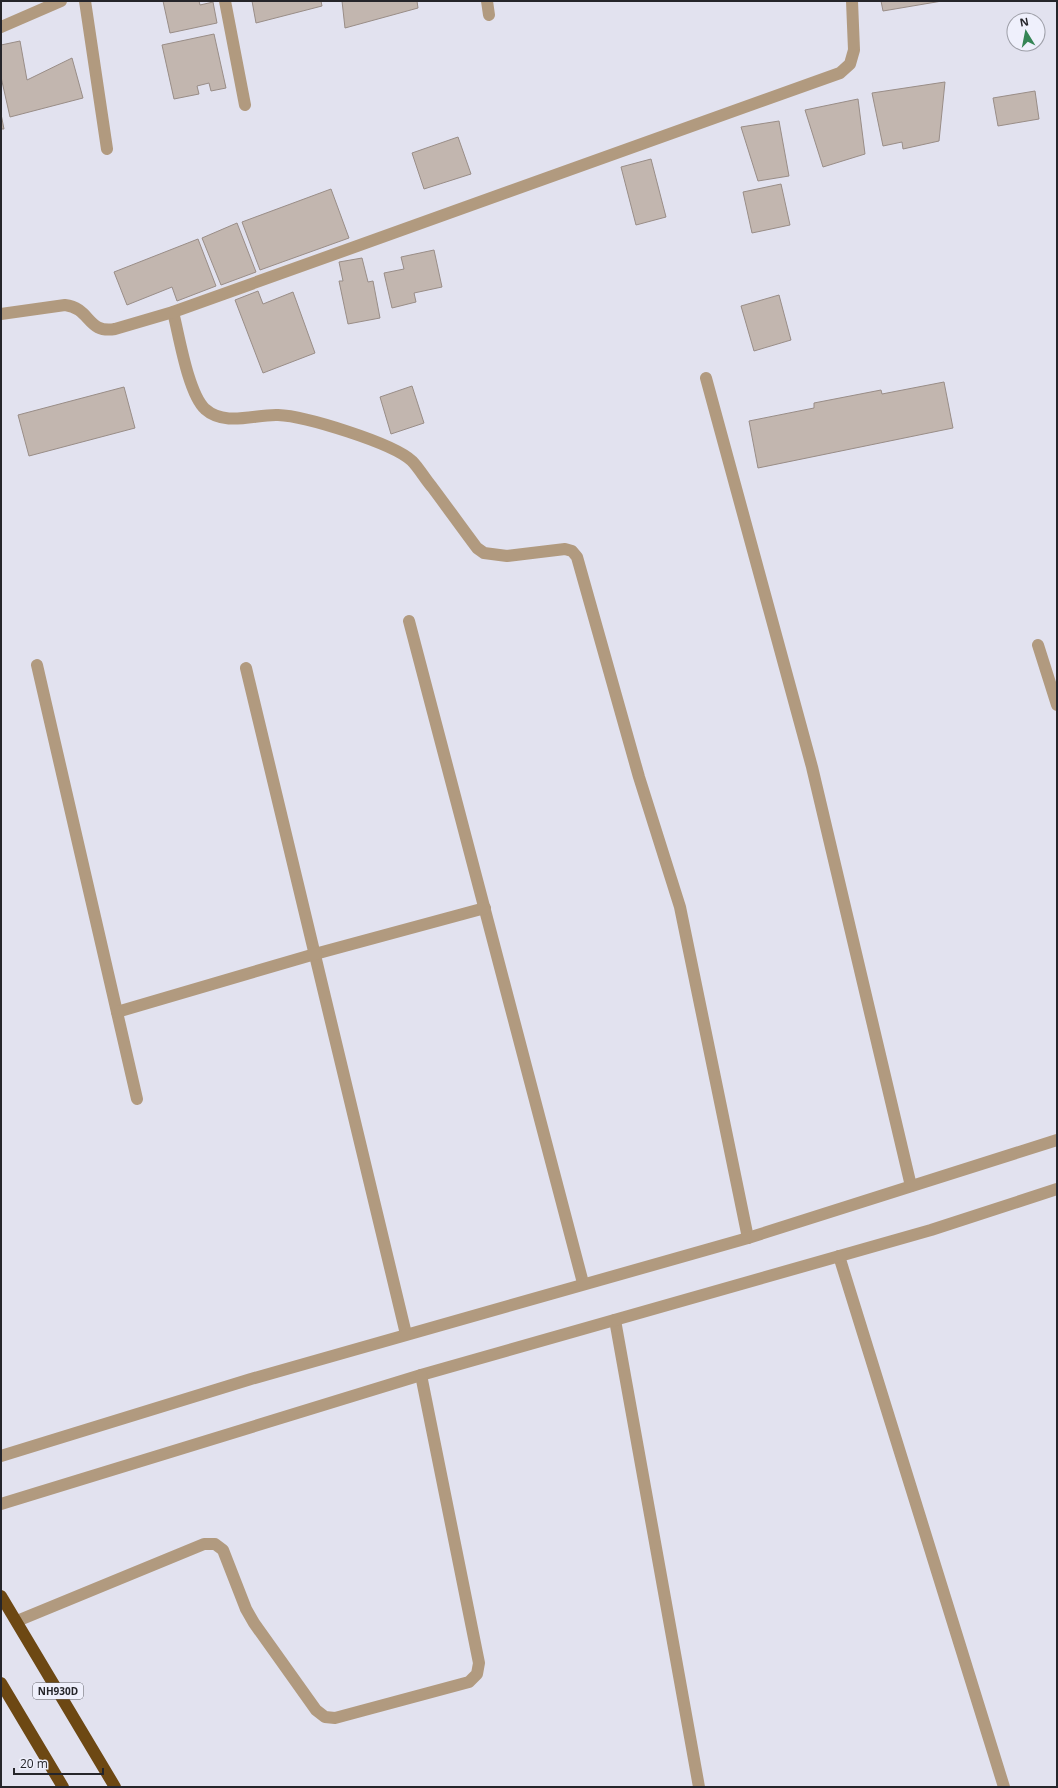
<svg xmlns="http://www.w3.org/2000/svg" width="1058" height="1788" font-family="'Open Sans',sans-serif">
<rect width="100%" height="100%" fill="#e2e2ef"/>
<g fill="#c2b6af" stroke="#998d87">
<path d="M163 1H199L200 5 213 2 217 23 170 33Z"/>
<path d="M252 1H321L322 6 256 23Z"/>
<path d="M342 1H417L418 8 345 28Z"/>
<path d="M881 1H942L883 11Z"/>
<path d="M214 34 226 88 211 91 209 83 197 86 199 94 174 99 162 45Z"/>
<path d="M20 41 27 80 72 58 83 98 10 117 1 77V45Z"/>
<path d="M945 82 939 141 903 149 902 142 883 146 872 93Z"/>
<path d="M1035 91 1039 119 998 126 993 98Z"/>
<path d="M858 99 865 154 823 167 805 110Z"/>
<path d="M1 114 4 129H1Z"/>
<path d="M779 121 789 176 758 181 741 127Z"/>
<path d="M458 137 471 174 424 189 412 153Z"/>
<path d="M651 159 666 217 636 225 621 167Z"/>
<path d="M781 184 790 225 752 233 743 192Z"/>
<path d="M331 189 349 238 260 270 242 222Z"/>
<path d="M237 223 256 272 221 285 202 238Z"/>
<path d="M198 239 216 286 177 301 172 287 127 305 114 272Z"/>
<path d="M434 250 442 287 414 293 416 302 392 308 384 273 404 269 401 257Z"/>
<path d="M362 258 368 282 373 281 380 318 348 324 339 281H343L339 262Z"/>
<path d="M258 291 263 304 293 292 315 353 263 373 235 300Z"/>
<path d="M779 295 791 340 754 351 741 306Z"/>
<path d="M944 382 953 428 758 468 749 421 814 408V403L881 390 882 394Z"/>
<path d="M412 386 424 423 391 434 380 397Z"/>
<path d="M124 387 135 428 29 456 18 415Z"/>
</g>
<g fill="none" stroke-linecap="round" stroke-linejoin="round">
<path stroke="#b19a7f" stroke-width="12" d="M1038 645 1057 705"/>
<g stroke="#b19a7f" stroke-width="12">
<path d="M85 1 107 149"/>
<path d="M225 1 245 105"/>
<path d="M487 1 489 15"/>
<path d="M1 27 61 1"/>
<path d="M173 312C179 335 188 393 205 409 225 427 255 414 278 415 305 416 393 443 412 461 419 468 425 479 432 487 447 507 462 528 477 548L484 553 507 556 565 549 572 551 577 557 639 777 680 907 748 1238"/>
<path d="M1 314 65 305C91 308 87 334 115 329L173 312 840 73 850 64 854 50 852 1"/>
<path d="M706 378 812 767 911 1186"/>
<path d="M409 621 583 1283"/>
<path d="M37 665 137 1099"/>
<path d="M246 668 406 1334"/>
<path d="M117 1012 315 954 485 908"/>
<path d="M839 1256 1004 1787"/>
<path d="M615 1320 699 1787"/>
<path d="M1 1456 251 1379 748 1238 1057 1140"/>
<path d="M1 1504 421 1375 931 1230 1057 1189"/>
<path d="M17 1621 204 1544H215L223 1550 246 1609 254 1623 316 1710 325 1717 335 1718 469 1682 477 1674 479 1663 421 1375"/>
</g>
<g stroke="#6d4813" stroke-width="12">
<path d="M1 1596 115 1787"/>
<path d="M1 1683 63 1787"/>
</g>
</g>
<g text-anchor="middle" stroke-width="3" stroke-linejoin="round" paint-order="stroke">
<rect fill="#eff0fc" stroke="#626269" stroke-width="1" x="33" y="1683" width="50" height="16" rx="3"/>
<g font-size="10" font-weight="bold" fill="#25252a">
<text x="58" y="1695">NH930D</text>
</g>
</g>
<rect width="1058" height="1788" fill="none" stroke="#25252a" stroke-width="4"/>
<g transform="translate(1026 32) rotate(350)"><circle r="19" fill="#eff0fc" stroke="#9e9fa8"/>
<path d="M0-3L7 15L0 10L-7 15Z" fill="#358556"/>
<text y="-6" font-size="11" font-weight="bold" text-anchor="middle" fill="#25252a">N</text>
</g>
<path d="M14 1768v6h89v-6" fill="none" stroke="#25252a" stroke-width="2"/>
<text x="20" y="1768" font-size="12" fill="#25252a" stroke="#eff0fc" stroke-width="3" paint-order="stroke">20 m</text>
</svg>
